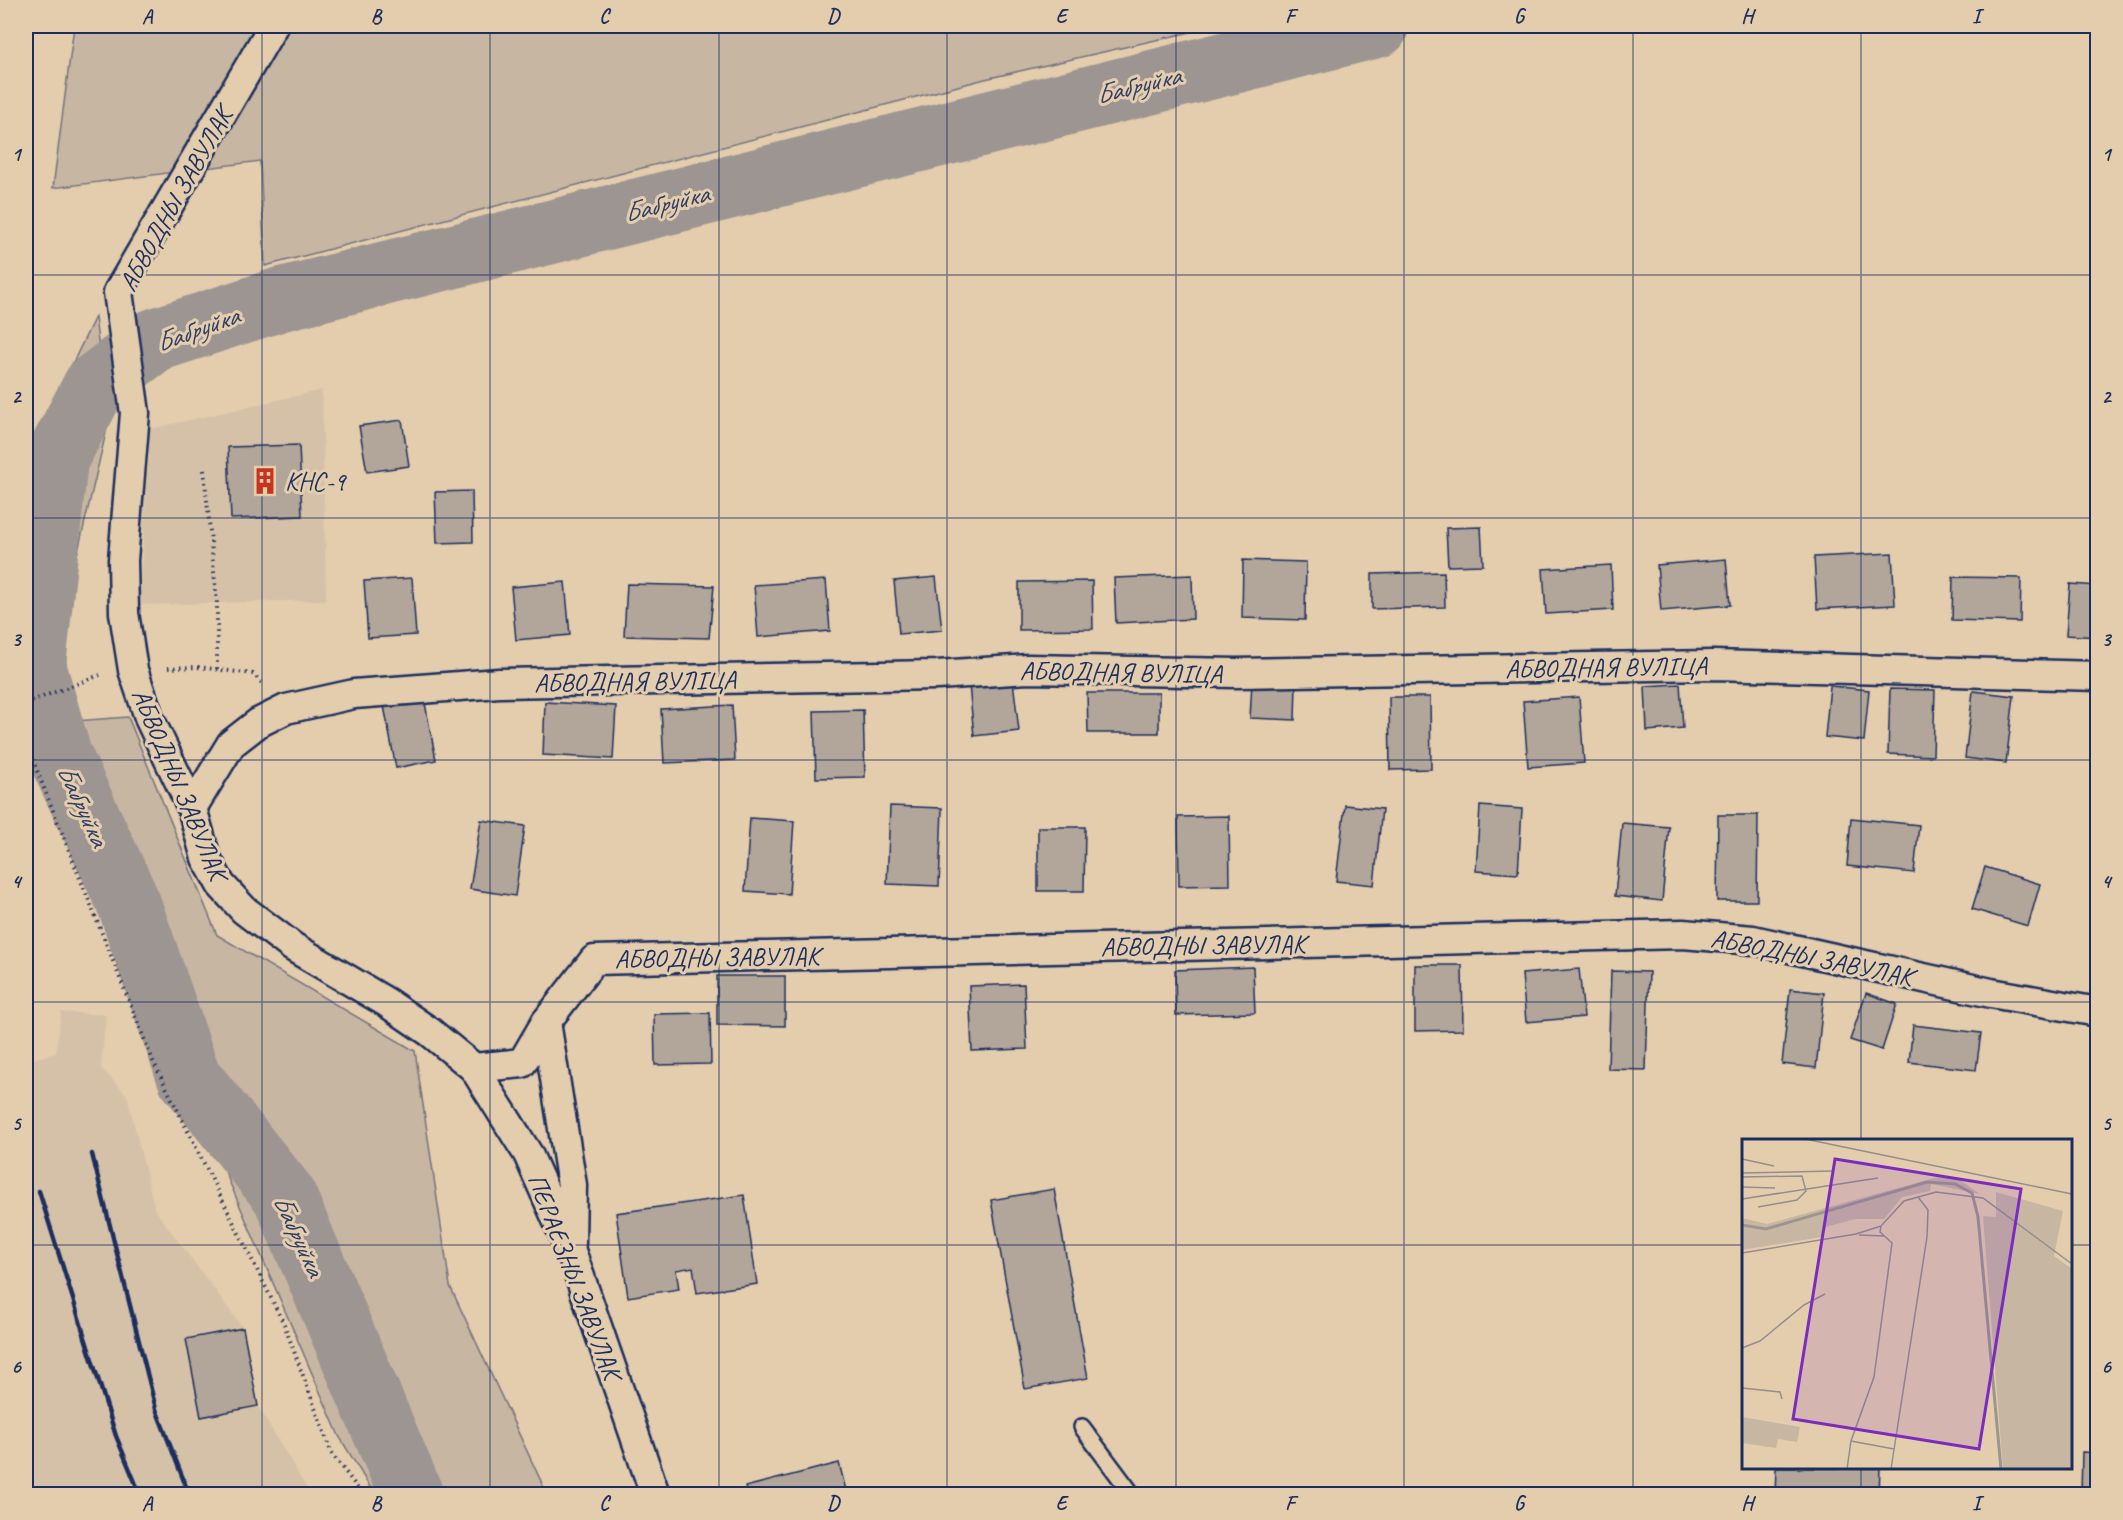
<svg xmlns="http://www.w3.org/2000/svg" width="2123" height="1520" font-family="Caveat,sans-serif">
<rect width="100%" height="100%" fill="#e4cdad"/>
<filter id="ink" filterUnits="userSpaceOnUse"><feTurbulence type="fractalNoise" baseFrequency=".0167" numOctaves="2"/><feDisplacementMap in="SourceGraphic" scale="12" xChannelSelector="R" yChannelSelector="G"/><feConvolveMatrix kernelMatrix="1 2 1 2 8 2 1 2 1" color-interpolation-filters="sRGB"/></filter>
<g filter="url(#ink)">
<g fill="#d5c1a7">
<path d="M322 390 326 600 139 605 150 429Z"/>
<path d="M61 1012 106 1015 101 1068 127 1095 155 1210 243 1328 258 1406 310 1494H26V1019L33 1059 56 1053Z"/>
</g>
<g fill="#c7b6a1" stroke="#717280" stroke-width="1.5">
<path d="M74 26H1217L985 79 265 266 260 161 53 188Z"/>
<path d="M95 317 108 424 60 627 75 721 128 717 217 935 415 1051 450 1286 547 1494H374L339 1436 26 710V460Z"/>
</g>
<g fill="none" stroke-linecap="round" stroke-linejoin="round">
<path stroke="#9d9591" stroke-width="64" d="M411 1494 284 1195 189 1077 129 904 60 756 34 665 56 460 95 385 155 340 278 300 1377 26"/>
</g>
<g fill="#b2a599" stroke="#1b2f5e" stroke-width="1.5">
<path d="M402 420 409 466 367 472 359 426Z"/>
<path d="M299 445 302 516 231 519 228 447Z"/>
<path d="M472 491 473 542 437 543 435 492Z"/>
<path d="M1481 527 1483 565 1448 566 1446 528Z"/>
<path d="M1892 553 1895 605 1817 609 1814 557Z"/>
<path d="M1726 559 1730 605 1661 611 1657 565Z"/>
<path d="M1243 560 1306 562 1305 620 1242 618Z"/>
<path d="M1611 565 1613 610 1546 614 1543 569Z"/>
<path d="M1444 572 1445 607 1372 609V574Z"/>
<path d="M1192 575 1193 619 1116 623 1114 578Z"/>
<path d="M936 577 942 630 899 634 894 581Z"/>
<path d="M1953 577 2021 578 2020 622 1952 620Z"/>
<path d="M412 578 416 635 368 638 364 581Z"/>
<path d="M826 580 830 631 758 637 754 585Z"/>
<path d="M1092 581 1093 629 1019 630V582Z"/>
<path d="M565 582 570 635 516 640 511 587Z"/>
<path d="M627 584 714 586 709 638 624 636Z"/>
<path d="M2070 584 2098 586V637L2066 635Z"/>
<path d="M1013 681 1019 731 974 736 969 685Z"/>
<path d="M1252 682 1296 683 1295 720 1250 718Z"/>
<path d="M1680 684 1683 728 1647 731 1645 686Z"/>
<path d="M1830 686 1869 690 1864 741 1825 737Z"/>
<path d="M1890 689 1935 690 1933 756 1888 754Z"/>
<path d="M1973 691 2014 696 2006 763 1965 758Z"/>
<path d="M1087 693H1159V733H1088Z"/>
<path d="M1389 697H1430L1431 769 1390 770Z"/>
<path d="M1579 697 1584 763 1528 767 1523 701Z"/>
<path d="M424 698 436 760 396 768 384 706Z"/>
<path d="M545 702 616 706 613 759 543 755Z"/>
<path d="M732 705 735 760 664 763 661 709Z"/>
<path d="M863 710 865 777 816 778 814 711Z"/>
<path d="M1345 805 1382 809 1374 885 1336 881Z"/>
<path d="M890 806 942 808 939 886 887 884Z"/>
<path d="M1480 806 1522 809 1518 874 1476 871Z"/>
<path d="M1718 815H1758L1757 901H1717Z"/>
<path d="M1229 816 1230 885 1179 886 1178 817Z"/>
<path d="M750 818 794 821 789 894 745 891Z"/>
<path d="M1851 818 1919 825 1914 873 1847 866Z"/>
<path d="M481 820 525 826 515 896 470 889Z"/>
<path d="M1622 823 1669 827 1662 901 1615 896Z"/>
<path d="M1038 827H1085L1084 891H1038Z"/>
<path d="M1985 867 2040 884 2028 926 1972 909Z"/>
<path d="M1415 965H1462L1463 1030 1415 1031Z"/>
<path d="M1253 967 1255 1013 1176 1015 1175 970Z"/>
<path d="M1579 969 1584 1017 1526 1022 1522 974Z"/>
<path d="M1611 971 1649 972 1646 1070 1608 1069Z"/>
<path d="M717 976H785V1026L717 1025Z"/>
<path d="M1024 984 1027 1049 972 1051 969 986Z"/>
<path d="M1790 989 1824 993 1816 1068 1782 1064Z"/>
<path d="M1866 993 1897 1004 1882 1050 1850 1040Z"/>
<path d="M710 1013 711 1064 655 1065 654 1014Z"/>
<path d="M1913 1025 1981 1033 1976 1070 1909 1062Z"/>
<path d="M1054 1189 1088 1378 1025 1389 991 1200Z"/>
<path d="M744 1195 757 1284 697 1293 693 1267 676 1270 679 1289 628 1297 616 1213Z"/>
<path d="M243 1328 258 1406 201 1417 186 1339Z"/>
<path d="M2082 1452 2098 1453V1494H2081Z"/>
<path d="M839 1463 847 1494H747L745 1487Z"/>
<path d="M1776 1468H1880L1879 1494H1775Z"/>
</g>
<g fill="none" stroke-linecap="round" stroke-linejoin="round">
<defs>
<path id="service" d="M1082 1427 1132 1494"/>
<g id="minor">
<path d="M273 26 118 292 135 413 123 560 124 613 133 670 150 720 192 808 206 858 221 885 244 910 293 947 386 1002 430 1032 474 1068 522 1063 546 1022 594 960 1683 934 1753 940 1991 993 2098 1012"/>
<path d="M192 808 231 744 258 723 286 709 354 694 499 683 937 675 1028 669 1237 673 1713 665 2098 676"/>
<path d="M546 1022 572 1185 571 1243"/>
<path d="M474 1068 528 1154 571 1251 655 1494"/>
</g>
</defs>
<use href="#service" stroke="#1b2f5e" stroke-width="20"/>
<use href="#minor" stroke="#1b2f5e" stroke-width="33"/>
<g stroke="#1b2f5e" stroke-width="4" stroke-dasharray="1.5 4.5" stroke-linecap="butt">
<path d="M204 470 217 603V669"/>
<path d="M168 668 198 667 253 674 263 684"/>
<path d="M26 703 100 675"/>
<path d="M26 743 153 1061 284 1324 332 1454 362 1494"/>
</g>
<use href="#service" stroke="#e4cdad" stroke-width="15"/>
<use href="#minor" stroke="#e4cdad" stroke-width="28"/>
<g stroke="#1b2f5e" stroke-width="4.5">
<path d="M92 1154 156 1409 189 1494"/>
<path d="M39 1191 116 1436 140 1494"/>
</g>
</g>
</g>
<path fill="none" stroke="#1b2f5e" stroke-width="1.5" stroke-opacity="0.55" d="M262 26V1494M490 26V1494M719 26V1494M947 26V1494M1176 26V1494M1404 26V1494M1633 26V1494M1861 26V1140M26 275H2098M26 518H2098M26 760H2098M26 1002H2098M26 1245H1744M2070 1245H2098M1861 1468V1494"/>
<defs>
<symbol id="building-bare" viewBox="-9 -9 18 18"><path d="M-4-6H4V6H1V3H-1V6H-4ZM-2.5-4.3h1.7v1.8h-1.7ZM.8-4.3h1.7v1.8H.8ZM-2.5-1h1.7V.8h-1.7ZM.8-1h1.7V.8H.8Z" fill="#c8321e" stroke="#e4cdad" stroke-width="2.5" paint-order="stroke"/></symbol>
</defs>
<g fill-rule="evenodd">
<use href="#building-bare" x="246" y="462" width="38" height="38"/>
</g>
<g text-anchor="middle" stroke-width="6" stroke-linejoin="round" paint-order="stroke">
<g font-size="26" fill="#1b2f5e" stroke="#e4cdad">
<text transform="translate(175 199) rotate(-61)" y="9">АБВОДНЫ ЗАВУЛАК</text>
<text transform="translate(1606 667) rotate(-1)" y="9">АБВОДНАЯ ВУЛІЦА</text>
<text transform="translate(1121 672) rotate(1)" y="9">АБВОДНАЯ ВУЛІЦА</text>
<text transform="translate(635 681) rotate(-1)" y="9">АБВОДНАЯ ВУЛІЦА</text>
<text transform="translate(180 784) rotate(67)" y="9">АБВОДНЫ ЗАВУЛАК</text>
<text transform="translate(1203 945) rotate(-1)" y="9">АБВОДНЫ ЗАВУЛАК</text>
<text transform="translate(717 957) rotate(-1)" y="9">АБВОДНЫ ЗАВУЛАК</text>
<text transform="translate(1812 957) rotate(11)" y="9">АБВОДНЫ ЗАВУЛАК</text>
<text transform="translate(575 1276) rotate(69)" y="9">ПЕРАЕЗНЫ ЗАВУЛАК</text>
</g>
<g font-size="26" fill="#1b2f5e" stroke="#e4cdad" text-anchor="start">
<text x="285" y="490">КНС-9</text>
</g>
<g font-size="27" font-style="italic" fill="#2e3e66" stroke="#e4cdad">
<text transform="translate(1138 85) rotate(-14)" y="9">Бабруйка</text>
<text transform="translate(666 203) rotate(-14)" y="9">Бабруйка</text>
<text transform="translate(197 329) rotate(-20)" y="9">Бабруйка</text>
<text transform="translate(83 805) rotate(65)" y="9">Бабруйка</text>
<text transform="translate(299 1235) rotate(65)" y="9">Бабруйка</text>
</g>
</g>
<g transform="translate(1742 1139)">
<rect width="330" height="330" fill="#e4cdad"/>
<path d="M196 38 215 39 238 55 189 45 188 52 160 58 142 80H113L80 89V98L0 111V79L25 85ZM254 53 321 72 312 117 330 130V330H261L241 77 254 78ZM0 278 58 288 55 303 36 300 34 309 0 304Z" fill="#c7b6a1"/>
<path fill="none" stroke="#9d9591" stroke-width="3" d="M0 86 24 90 185 43 213 45 230 54 236 78 259 330"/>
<path fill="none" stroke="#948e8d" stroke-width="1.5" d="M63 0 330 55M128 0H178M0 20 32 27M0 34 91 32M0 38 60 37 64 52 55 61 16 68M0 48 33 49M0 60 136 39M117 96 142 97M0 114 114 95 139 87M0 209 18 202 62 166 83 155M0 220V244M0 249 38 253 40 260M109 302 152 310M105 330 109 302 132 238 150 104 138 93 139 87 162 62 194 53 241 59 330 125M149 330 185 98 186 71 176 58"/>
<path fill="#7b2cbf" fill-opacity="0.15" stroke="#7b2cbf" stroke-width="3" d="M93 20 279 50 237 310 51 280Z"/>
<rect width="330" height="330" fill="none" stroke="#1b2f5e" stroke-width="3"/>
</g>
<rect width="2123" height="1520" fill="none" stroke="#e4cdad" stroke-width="66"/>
<rect x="33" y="33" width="2057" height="1454" fill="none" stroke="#1b2f5e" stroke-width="2"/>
<g font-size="20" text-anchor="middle" font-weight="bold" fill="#1b2f5e">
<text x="147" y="23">A</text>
<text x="376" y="23">B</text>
<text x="604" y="23">C</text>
<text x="833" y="23">D</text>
<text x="1061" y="23">E</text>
<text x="1290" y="23">F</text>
<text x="1519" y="23">G</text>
<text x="1747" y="23">H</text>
<text x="1976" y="23">I</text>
<text x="16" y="161">1</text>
<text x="2106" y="161">1</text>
<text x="16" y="403">2</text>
<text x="2106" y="403">2</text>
<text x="16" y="646">3</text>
<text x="2106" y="646">3</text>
<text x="16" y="888">4</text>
<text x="2106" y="888">4</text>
<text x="16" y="1130">5</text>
<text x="2106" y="1130">5</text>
<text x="16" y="1373">6</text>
<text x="2106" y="1373">6</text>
<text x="147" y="1510">A</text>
<text x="376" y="1510">B</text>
<text x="604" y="1510">C</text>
<text x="833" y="1510">D</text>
<text x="1061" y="1510">E</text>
<text x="1290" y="1510">F</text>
<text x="1519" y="1510">G</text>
<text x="1747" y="1510">H</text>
<text x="1976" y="1510">I</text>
</g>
</svg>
